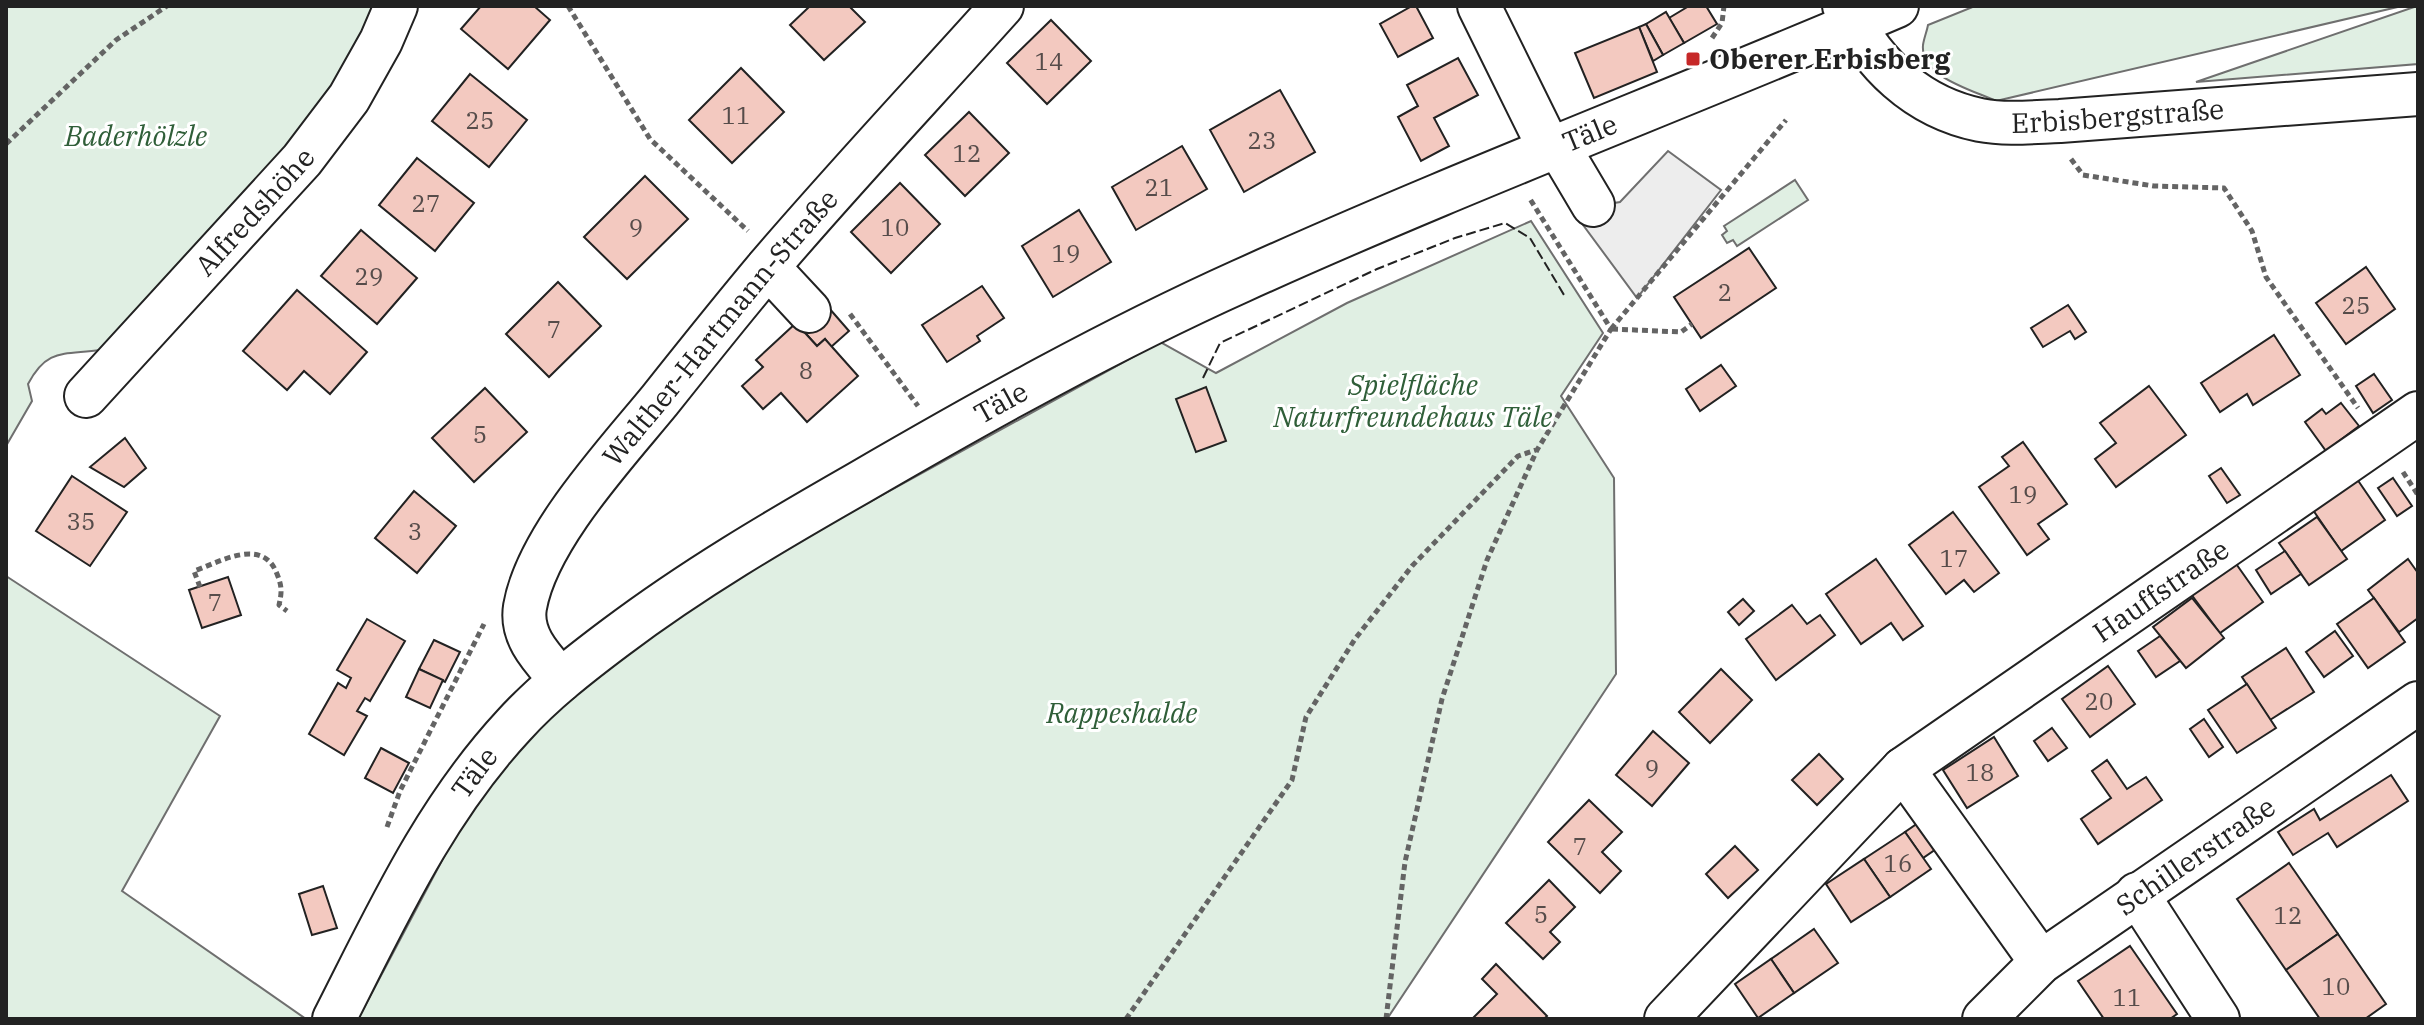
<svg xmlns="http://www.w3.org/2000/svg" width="2424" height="1025" font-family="'IBM Plex Serif',serif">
<rect width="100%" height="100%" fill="#fff"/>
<g fill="#e0efe3" stroke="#6f6f6f" stroke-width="2">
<path d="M6 6H381L332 103 100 350C63 355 47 348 28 384L32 401 6 446Z"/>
<path d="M1975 6H2402L1996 101C1973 90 1920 77 1923 45 1924 38 1927 31 1928 25Z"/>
<path d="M2418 6V64L2196 82 2417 6Z"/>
<path d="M1795 180 1808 200 1737 246 1733 240 1727 243 1722 235 1727 231 1724 226Z"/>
<path d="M1531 221 1603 333 1561 396 1614 478 1616 674 1387 1019H358L456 834 513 755 555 712 605 669 680 616 804 538 1160 342 1216 373 1347 303Z"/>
<path d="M6 576 220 716 122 891 306 1019H6Z"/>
</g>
<path fill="#ededed" stroke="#6f6f6f" stroke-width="2" d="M1668 151 1721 190 1637 298 1572 210 1620 202Z"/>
<g fill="#f3c9c0" stroke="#222" stroke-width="2">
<path d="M481 6H534L550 20 508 69 461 29Z"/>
<path d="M810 6H849L865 22 824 60 790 25Z"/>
<path d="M1412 6H1416L1433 38 1398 57 1380 24Z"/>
<path d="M1689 6H1706L1717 24 1684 43 1669 18Z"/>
<path d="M1666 12 1684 43 1663 55 1646 24Z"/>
<path d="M1051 20 1091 61 1047 104 1007 63Z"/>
<path d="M1646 24 1663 55 1653 61 1639 27Z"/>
<path d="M1639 27 1657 72 1594 98 1575 53Z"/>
<path d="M1458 58 1478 95 1434 118 1449 146 1421 161 1398 117 1418 106 1407 85Z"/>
<path d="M741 68 784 112 732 163 689 120Z"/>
<path d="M470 74 527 120 489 167 432 121Z"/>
<path d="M1280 90 1315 152 1244 192 1210 130Z"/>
<path d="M969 112 1009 153 965 196 925 155Z"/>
<path d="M1182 146 1207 189 1136 230 1112 187Z"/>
<path d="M417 158 474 203 435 251 379 205Z"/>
<path d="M645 176 688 219 627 279 584 237Z"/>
<path d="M900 183 940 224 891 273 851 232Z"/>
<path d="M1079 210 1111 262 1053 297 1022 246Z"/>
<path d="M361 230 417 278 377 324 321 276Z"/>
<path d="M1749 248 1776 288 1701 338 1674 297Z"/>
<path d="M2366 267 2395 309 2346 344 2316 303Z"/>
<path d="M558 282 601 326 549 377 506 334Z"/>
<path d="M982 286 1004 318 977 336 980 341 947 362 922 325Z"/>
<path d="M297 290 367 352 330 394 304 371 287 390 243 351Z"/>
<path d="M822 300 849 331 831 347 825 339 817 346 796 323Z"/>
<path d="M2068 305 2086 332 2075 339 2070 331 2043 347 2031 328Z"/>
<path d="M796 323 817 346 825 339 858 376 807 422 781 393 763 409 742 386 763 367 756 360Z"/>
<path d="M2274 335 2300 375 2253 405 2247 394 2220 412 2201 383Z"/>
<path d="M1721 365 1736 386 1700 411 1686 389Z"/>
<path d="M2374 374 2392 400 2373 413 2356 386Z"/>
<path d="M2149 386 2186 435 2116 487 2095 459 2116 443 2100 423Z"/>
<path d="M1206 387 1226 441 1196 452 1176 399Z"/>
<path d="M485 388 527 432 474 482 432 438Z"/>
<path d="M2341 403 2359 426 2326 451 2305 422 2322 409 2326 414Z"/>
<path d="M125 438 146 468 124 487 90 467Z"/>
<path d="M2023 442 2067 504 2038 524 2049 539 2027 555 1979 487 2009 466 2002 457Z"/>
<path d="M2221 468 2240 495 2227 503 2209 476Z"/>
<path d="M72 476 127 512 90 566 36 531Z"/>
<path d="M2393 478 2412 506 2397 516 2378 488Z"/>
<path d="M2357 479 2385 520 2341 551 2313 510Z"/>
<path d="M414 491 456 526 417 573 375 538Z"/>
<path d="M1953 512 1999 573 1974 592 1964 580 1946 594 1909 545Z"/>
<path d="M2317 517 2347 559 2309 585 2279 543Z"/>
<path d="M2285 551 2301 574 2271 594 2256 570Z"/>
<path d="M2232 558 2263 602 2220 633 2188 590Z"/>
<path d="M1876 559 1923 626 1903 640 1891 623 1861 644 1826 594Z"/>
<path d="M2408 559 2418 573V618L2399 632 2368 590Z"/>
<path d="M228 577 241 615 202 628 189 590Z"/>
<path d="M2192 598 2224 638 2186 668 2153 627Z"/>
<path d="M2374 598 2405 642 2368 668 2337 624Z"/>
<path d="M1743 599 1754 611 1739 625 1728 612Z"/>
<path d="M1792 605 1807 624 1820 615 1835 635 1776 680 1746 639Z"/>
<path d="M367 619 405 641 370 701 365 698 357 711 367 716 344 755 309 734 338 683 346 688 351 678 337 670Z"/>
<path d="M2335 631 2353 656 2324 677 2306 652Z"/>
<path d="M2160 636 2180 661 2156 677 2138 651Z"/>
<path d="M434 640 460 652 445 682 419 669Z"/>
<path d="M2286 648 2314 692 2270 720 2242 677Z"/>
<path d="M2108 666 2135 704 2090 737 2062 699Z"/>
<path d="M419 669 443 680 430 708 406 697Z"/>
<path d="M1721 669 1752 700 1710 743 1679 712Z"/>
<path d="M2247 684 2276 728 2237 753 2208 710Z"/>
<path d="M2204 719 2223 747 2209 757 2190 729Z"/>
<path d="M2052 728 2067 748 2048 761 2034 741Z"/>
<path d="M1653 731 1689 763 1652 806 1616 775Z"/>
<path d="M1994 737 2018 776 1967 808 1943 770Z"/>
<path d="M381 748 409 763 393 793 365 778Z"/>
<path d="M1819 754 1843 779 1817 805 1792 780Z"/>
<path d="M2107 760 2127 789 2146 777 2162 800 2098 844 2081 819 2111 798 2092 771Z"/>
<path d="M2391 775 2408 801 2337 847 2328 833 2293 855 2278 832 2314 809 2320 820Z"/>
<path d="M1589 800 1622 832 1602 852 1621 871 1600 893 1548 842Z"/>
<path d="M1921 821 1939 847 1923 858 1905 832Z"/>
<path d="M1905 832 1931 869 1890 897 1864 859Z"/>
<path d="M1735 846 1758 870 1728 898 1706 874Z"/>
<path d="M1864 859 1890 897 1851 922 1826 884Z"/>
<path d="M2289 863 2338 934 2286 970 2237 899Z"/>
<path d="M1549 880 1575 907 1550 932 1560 942 1543 959 1506 923Z"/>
<path d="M323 886 337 928 312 935 299 894Z"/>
<path d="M1814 929 1838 963 1794 993 1771 959Z"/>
<path d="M2338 934 2386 1004 2365 1019H2320L2286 970Z"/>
<path d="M2130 946 2177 1014 2170 1019H2104L2078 981Z"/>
<path d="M1771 959 1794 993 1758 1018 1735 984Z"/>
<path d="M1496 964 1547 1016 1544 1019H1472L1497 994 1482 979Z"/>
</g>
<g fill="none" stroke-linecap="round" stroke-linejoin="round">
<defs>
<g id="minor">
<path d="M1479 6 1550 150"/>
<path id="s1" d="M1844 6C1872 63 1916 107 1980 120 2006 125 2033 122 2060 121L2418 94"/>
<path d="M1558 146 1593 205"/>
<path d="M768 267 809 311"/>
<path id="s2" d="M86 396 302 160 349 98 381 41 396 6"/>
<path id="s3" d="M561 680C543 659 520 637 525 607 537 538 615 455 660 400 695 356 730 312 767 268 843 179 924 93 1002 6"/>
<path d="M1903 769 2041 962"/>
<path d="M2137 894 2218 1019"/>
<path id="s4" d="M334 1019C387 915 434 811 514 725 544 692 580 664 616 637 693 579 775 531 859 483 983 411 1110 340 1241 281 1457 183 1679 99 1897 6"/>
<path id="s5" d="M1666 1019 1903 769 2418 413"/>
<path id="s6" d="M1984 1019 2041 962 2418 703"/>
</g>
</defs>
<use href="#minor" stroke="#222" stroke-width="46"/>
<g stroke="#646464" stroke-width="5" stroke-dasharray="6 4" stroke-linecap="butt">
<path d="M568 6 650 139 748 231"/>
<path d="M1712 38 1722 23 1724 6"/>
<path d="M6 144 116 40 167 6"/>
<path d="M2071 159 2083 175 2154 186 2224 188 2252 231 2266 277 2358 408"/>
<path d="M850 314 918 406"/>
<path d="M1611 329 1786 120"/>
<path d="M1612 329 1681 332 1692 324"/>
<path d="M2403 472 2418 495"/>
<path d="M200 587 194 571C220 562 263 536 277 574 282 586 282 592 279 605L287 611"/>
<path d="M387 827 400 791 484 624"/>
<path d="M1126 1019 1292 780 1306 717 1355 639 1412 566 1518 456 1536 450"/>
<path d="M1386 1019 1405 862 1442 699 1487 560 1537 450 1611 329 1530 199"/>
</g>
<use href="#minor" stroke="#fff" stroke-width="42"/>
<path stroke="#222" stroke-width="2" stroke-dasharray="10 4" stroke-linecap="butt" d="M1203 378 1220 343 1377 269 1455 238 1505 223 1530 238 1564 295"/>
</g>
<rect fill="#c62828" stroke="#fff" stroke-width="3" x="1685" y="51" width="16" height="16" rx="4"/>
<g text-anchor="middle" stroke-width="6" stroke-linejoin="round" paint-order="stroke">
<g font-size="24" fill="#564c4a">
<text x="1049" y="70">14</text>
<text x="736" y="124">11</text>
<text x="480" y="129">25</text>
<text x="1262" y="149">23</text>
<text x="967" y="162">12</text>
<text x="1159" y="196">21</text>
<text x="426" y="212">27</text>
<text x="636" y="236">9</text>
<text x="895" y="236">10</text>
<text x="1066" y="262">19</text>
<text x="369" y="285">29</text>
<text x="1725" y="301">2</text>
<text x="2356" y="314">25</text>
<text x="554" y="338">7</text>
<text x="806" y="379">8</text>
<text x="480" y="443">5</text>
<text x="2023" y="503">19</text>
<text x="81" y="530">35</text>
<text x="415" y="540">3</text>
<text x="1954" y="567">17</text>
<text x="215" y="611">7</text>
<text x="2099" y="710">20</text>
<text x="1652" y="777">9</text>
<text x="1980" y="781">18</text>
<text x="1580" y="855">7</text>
<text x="1898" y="872">16</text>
<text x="1541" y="923">5</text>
<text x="2288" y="924">12</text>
<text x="2336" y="995">10</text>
<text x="2127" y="1006">11</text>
</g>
<g font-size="28" font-weight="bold" fill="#222" stroke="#fff" text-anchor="start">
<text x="1709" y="69">Oberer Erbisberg</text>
</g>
<g font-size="28" fill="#222" stroke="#fff">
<text dy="10" stroke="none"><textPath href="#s1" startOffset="322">Erbisbergstraße</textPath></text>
<text dy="10" stroke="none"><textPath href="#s4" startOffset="1580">Täle</textPath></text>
<text dy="10" stroke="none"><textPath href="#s2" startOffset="250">Alfredshöhe</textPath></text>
<text dy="10" stroke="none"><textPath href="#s3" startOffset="428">Walther-Hartmann-Straße</textPath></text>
<text dy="10" stroke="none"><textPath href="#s4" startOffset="932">Täle</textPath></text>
<text dy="10" stroke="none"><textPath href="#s5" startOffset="658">Hauffstraße</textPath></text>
<text dy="10" stroke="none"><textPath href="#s4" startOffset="284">Täle</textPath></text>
<text dy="10" stroke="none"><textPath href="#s6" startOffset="268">Schillerstraße</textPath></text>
</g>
<g font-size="28" font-style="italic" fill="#2f5e38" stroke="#fff">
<text x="136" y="146">Baderhölzle</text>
<text x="1413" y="395">Spielfläche<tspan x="1413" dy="32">Naturfreundehaus Täle</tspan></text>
<text x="1122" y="723">Rappeshalde</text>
</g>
</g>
<rect width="2424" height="1025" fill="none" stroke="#222222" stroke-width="16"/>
</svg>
